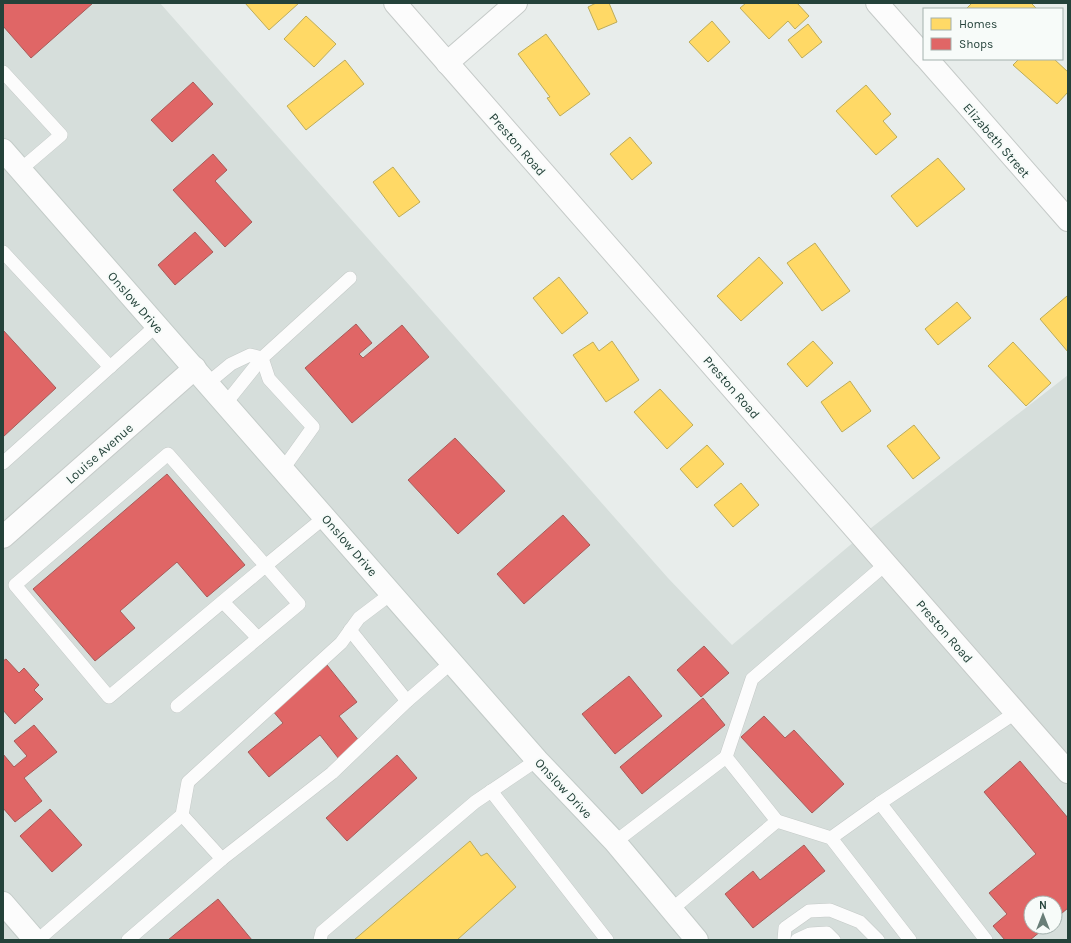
<svg xmlns="http://www.w3.org/2000/svg" width="1071" height="943" font-family="Karla,sans-serif">
<rect width="100%" height="100%" fill="#e8edeb"/>
<path fill="#d6dedb" fill-rule="evenodd" d="M3 3H160L668 578 732 645 862 535 1068 375V940H3ZM1031 903H1055V927H1031Z"/>
<g fill="#ffd966" stroke="#bdac59">
<path d="M245 3H299L269 30Z"/>
<path d="M596 3H609L617 22 598 30 588 7Z"/>
<path d="M746 3H797L809 16 795 29 788 21 769 39 740 8Z"/>
<path d="M972 3H1031L1037 9H966Z"/>
<path d="M306 16 336 44 314 67 284 39Z"/>
<path d="M712 21 730 42 708 62 689 42Z"/>
<path d="M808 24 822 42 802 58 788 40Z"/>
<path d="M546 34 590 94 560 116 547 98 550 97 518 54Z"/>
<path d="M1019 59H1054L1068 72V92L1057 104 1013 65Z"/>
<path d="M345 60 364 84 306 130 287 106Z"/>
<path d="M866 85 891 114 883 121 897 137 876 155 836 111Z"/>
<path d="M630 137 652 163 632 180 610 154Z"/>
<path d="M938 158 965 189 917 227 891 196Z"/>
<path d="M393 167 420 202 399 217 373 182Z"/>
<path d="M815 243 850 291 822 311 787 263Z"/>
<path d="M759 257 783 283 741 321 717 296Z"/>
<path d="M559 277 588 313 562 334 533 298Z"/>
<path d="M1067 296 1068 298V352L1040 319Z"/>
<path d="M957 302 971 318 938 345 925 329Z"/>
<path d="M612 341 639 380 606 402 573 355 593 342 599 351Z"/>
<path d="M813 341 833 363 807 387 787 364Z"/>
<path d="M1013 342 1051 383 1026 406 988 366Z"/>
<path d="M850 381 871 411 842 432 821 402Z"/>
<path d="M660 389 693 425 667 449 634 412Z"/>
<path d="M914 425 940 458 913 479 887 446Z"/>
<path d="M707 445 724 464 697 488 680 469Z"/>
<path d="M741 483 759 505 733 527 714 505Z"/>
<path d="M470 841 481 856 487 853 516 887 457 940H354Z"/>
</g>
<g fill="#e06666" stroke="#a85b59">
<path d="M3 3H93L31 58 3 26Z"/>
<path d="M193 82 213 104 172 142 151 120Z"/>
<path d="M213 154 227 170 215 181 252 222 225 247 173 190Z"/>
<path d="M195 232 213 252 175 285 158 265Z"/>
<path d="M356 324 372 343 359 354 363 358 402 325 429 357 352 423 305 368Z"/>
<path d="M3 330 56 388 3 437Z"/>
<path d="M455 438 505 491 458 534 408 480Z"/>
<path d="M167 474 245 565 207 597 177 562 120 611 135 628 95 661 33 589Z"/>
<path d="M563 515 590 545 524 604 497 574Z"/>
<path d="M704 646 729 673 701 697 677 670Z"/>
<path d="M6 659 19 673 24 668 39 685 34 690 43 699 15 724 3 710V661Z"/>
<path d="M327 665 357 702 339 716 360 742 339 759 320 735 269 777 248 752 283 723 272 710Z"/>
<path d="M629 676 662 716 615 754 582 714Z"/>
<path d="M703 698 725 725 642 794 620 767Z"/>
<path d="M764 716 785 738 794 730 844 784 812 813 741 737Z"/>
<path d="M34 725 57 752 24 778 42 801 15 822 3 808V754L14 767 27 756 14 741Z"/>
<path d="M397 755 417 778 347 841 326 818Z"/>
<path d="M1020 761 1068 818V908L1055 919V903H1031V927H1046L1030 940H1005L993 926 1007 914 989 893 1036 854 984 792Z"/>
<path d="M50 809 82 845 52 872 20 836Z"/>
<path d="M804 845 825 871 753 928 725 894 753 871 760 880Z"/>
<path d="M218 899 252 940H168Z"/>
</g>
<g fill="none" stroke-linecap="round" stroke-linejoin="round">
<defs>
<g id="lane">
<path d="M3 72 61 135 20 170"/>
<path d="M3 252 110 367 3 463"/>
<path d="M110 367 157 325"/>
<path d="M208 383 231 364 250 355 262 358 226 403"/>
<path d="M283 469 313 427 269 379 262 358 350 278"/>
<path d="M223 602 258 638"/>
<path d="M350 630 407 701"/>
<path d="M177 706 299 604 168 454 15 585 109 697C181 637 252 576 325 517"/>
<path d="M726 757 752 679 887 563"/>
<path d="M491 791 607 940"/>
<path d="M880 803 986 940"/>
<path d="M182 815 222 859"/>
<path d="M831 838 880 803 1015 713"/>
<path d="M615 842 726 757 777 821"/>
<path d="M671 910 777 821 831 838 910 940"/>
<path d="M38 940 182 815 188 782 341 643 359 618 392 593"/>
<path d="M128 940 222 859 332 773 407 701 452 662"/>
<path d="M320 940 322 932 475 802 537 760"/>
<path d="M784 940 785 928 809 911 830 910 860 922 878 940"/>
<path d="M797 940 810 934 827 933 834 940"/>
</g>
<g id="street">
<path d="M395 3 1068 772"/>
<path d="M877 3 924 56"/>
<path d="M927 59 1068 220"/>
<path d="M447 63 516 3"/>
<path d="M3 537 195 368"/>
</g>
<g id="secondary">
<path d="M3 150 537 760 615 842 697 940"/>
<path d="M3 903 35 940"/>
</g>
</defs>
<use href="#lane" stroke="#c5cac8" stroke-width="14"/>
<use href="#street" stroke="#c5cac8" stroke-width="24"/>
<use href="#secondary" stroke="#c3cbc8" stroke-width="24"/>
<use href="#lane" stroke="#fcfcfc" stroke-width="13"/>
<use href="#street" stroke="#fcfcfc" stroke-width="22"/>
<use href="#secondary" stroke="#fcfcfc" stroke-width="22"/>
</g>
<g text-anchor="middle" stroke-width="4" stroke-linejoin="round" paint-order="stroke">
<g font-size="13" fill="#24423a" stroke="#f7fbf9">
<text transform="translate(997 140) rotate(49)" y="5">Elizabeth Street</text>
<text transform="translate(518 144) rotate(49)" y="5">Preston Road</text>
<text transform="translate(136 302) rotate(49)" y="5">Onslow Drive</text>
<text transform="translate(732 387) rotate(49)" y="5">Preston Road</text>
<text transform="translate(99 453) rotate(-41)" y="5">Louise Avenue</text>
<text transform="translate(350 545) rotate(49)" y="5">Onslow Drive</text>
<text transform="translate(945 631) rotate(49)" y="5">Preston Road</text>
<text transform="translate(564 788) rotate(47)" y="5">Onslow Drive</text>
</g>
</g>
<rect width="1071" height="943" fill="none" stroke="#24423a" stroke-width="8"/>
<rect x="923" y="8" width="140" height="52" fill="#f7fbf9" stroke="#a3b1ad"/>
<rect x="931" y="18" width="20" height="12" fill="#ffd966" stroke="#a3b1ad"/>
<text x="959" y="28" font-size="12" fill="#24423a">Homes</text>
<rect x="931" y="38" width="20" height="12" fill="#e06666" stroke="#a3b1ad"/>
<text x="959" y="48" font-size="12" fill="#24423a">Shops</text>
<g transform="translate(1043 915)"><circle r="19" fill="#f7fbf9" stroke="#a3b1ad"/>
<path d="M0-3L7 15L0 10L-7 15Z" fill="#697e78"/>
<text y="-6" font-size="11" font-weight="bold" text-anchor="middle" fill="#24423a">N</text>
</g>
</svg>
